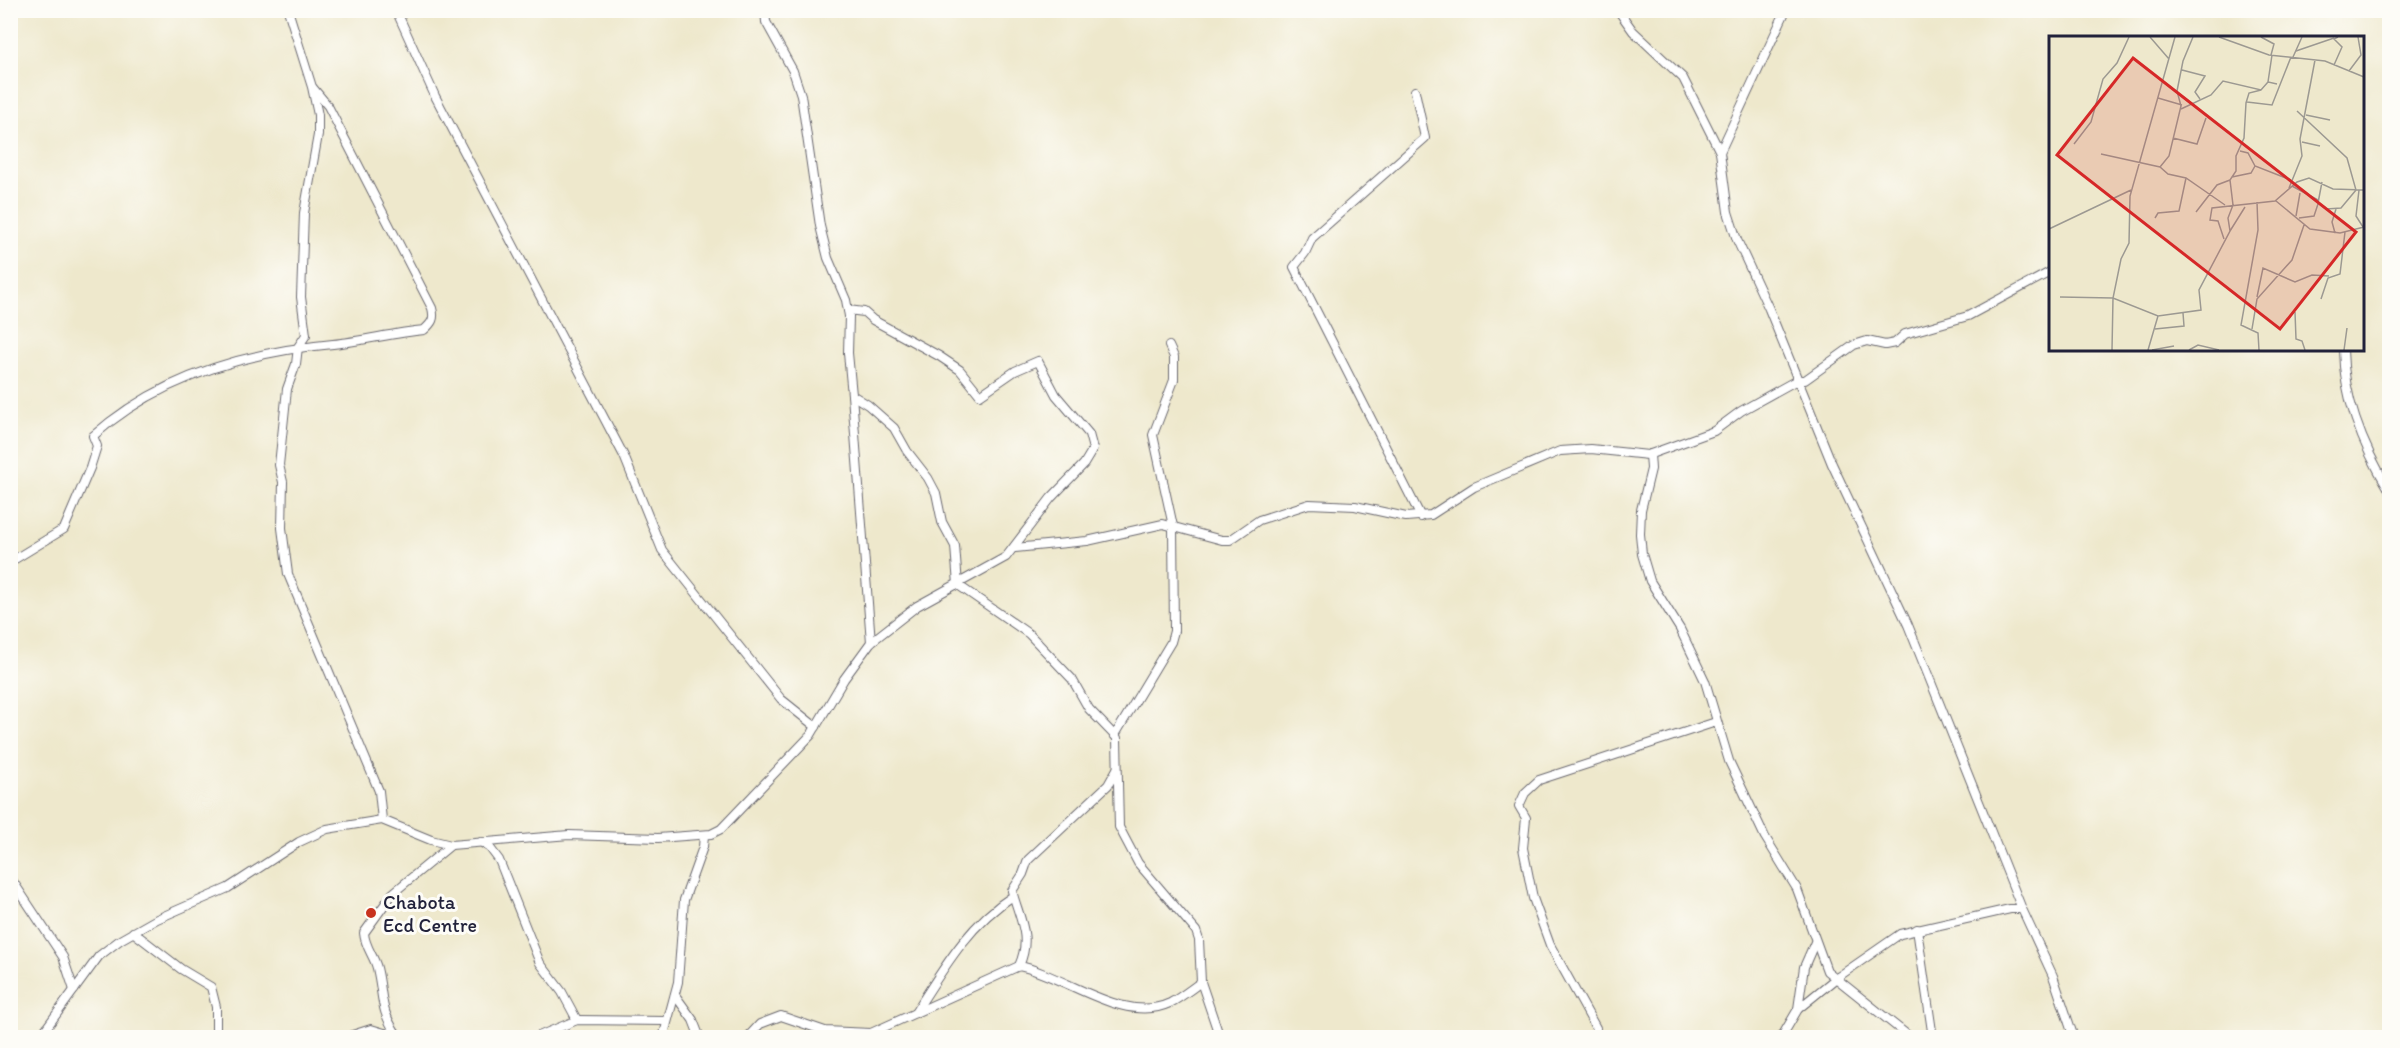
<svg xmlns="http://www.w3.org/2000/svg" width="2400" height="1048" font-family="Itim,sans-serif">
<rect width="100%" height="100%" fill="#fdfcf7"/>
<filter id="ink" filterUnits="userSpaceOnUse"><feTurbulence type="fractalNoise" baseFrequency=".0167" numOctaves="2"/><feDisplacementMap in="SourceGraphic" scale="12" xChannelSelector="R" yChannelSelector="G"/><feConvolveMatrix kernelMatrix="1 2 1 2 8 2 1 2 1" color-interpolation-filters="sRGB"/></filter>
<filter id="wash" filterUnits="userSpaceOnUse"><feTurbulence type="fractalNoise" baseFrequency=".008" numOctaves="4" result="noise"/><feDisplacementMap in="SourceGraphic" scale="24" xChannelSelector="R" yChannelSelector="G"/><feGaussianBlur stdDeviation="1.35" result="paint"/><feColorMatrix in="noise" values="0 0 0 0 0 0 0 0 0 0 0 0 0 0 0 0 0 1.4 0 .05"/><feComposite in="paint" operator="in"/></filter>
<g filter="url(#wash)">
<rect width="100%" height="100%" fill="#eee8cc"/>
</g>
<g filter="url(#ink)">
<g fill="none" stroke-linecap="round" stroke-linejoin="round">
<defs>
<g id="minor">
<path d="M288 10 312 87 318 115V135L304 213 301 297 306 335 298 347 296 364 287 389 279 465 283 482 282 528 288 574 379 791 382 820"/>
<path d="M396 10 435 96 624 456 662 550 781 699 816 727"/>
<path d="M765 10 766 22 793 71 801 95 820 226 828 258 846 300 849 316 848 353 852 395 868 405 894 428 907 451 928 478 936 493 942 522 955 546 958 585 1029 634 1072 679 1089 709 1117 738 1119 827 1138 863 1196 931 1199 940 1201 982 1220 1038"/>
<path d="M1618 10 1633 31 1683 78 1720 152 1728 212 1737 240 1769 309 1832 464 1908 625 2022 909 2053 976 2074 1038"/>
<path d="M1415 91 1425 138 1312 238 1305 253 1294 267 1421 517"/>
<path d="M1720 152 1786 10"/>
<path d="M2343 350C2344 401 2363 447 2390 491"/>
<path d="M852 395 871 642"/>
<path d="M1650 454 1651 469 1641 510 1640 534 1642 554 1650 581 1680 629 1705 681 1729 761 1765 837 1797 889 1827 971 1911 1038"/>
<path d="M1015 548 1087 541 1163 524 1222 540H1230L1259 520 1309 504 1355 506 1406 517 1431 515 1474 487 1560 451 1591 449 1648 455 1714 431 1741 411 1797 380H1805L1854 345 1867 341 1885 345 1895 343 1905 334 1968 316 2050 272"/>
<path d="M10 562 64 529 90 468 97 446 93 436C159 377 247 352 333 344 363 341 393 333 424 330 432 323 435 319 432 308L328 106 313 88"/>
<path d="M1115 735 1171 642 1174 631 1173 526 1153 435 1174 380V357L1169 346"/>
<path d="M481 842 490 848 499 860 540 963 562 992 577 1020"/>
<path d="M10 877 63 957 74 990"/>
<path d="M1917 929 1933 1038"/>
<path d="M133 932 181 969 211 987 216 1007V1038"/>
<path d="M1019 966C1032 937 1020 920 1012 891L1023 874 1028 860 1108 785 1117 769"/>
<path d="M675 995 693 1020 700 1038"/>
<path d="M1798 1009 1835 979 1900 934 2010 909H2022"/>
<path d="M915 1013C943 969 969 924 1013 896"/>
<path d="M1596 1028 1550 945 1533 898 1523 848 1526 818 1519 806 1525 793 1539 780 1716 722"/>
<path d="M398 1036C379 1010 384 997 377 968 374 956 365 947 364 933L393 893 451 845"/>
<path d="M39 1038 99 956 120 940 157 919 228 888 299 842 327 829 382 820 431 840 451 845 569 835 658 838 711 834 721 829 811 735 844 679 871 642 917 606 1006 557 1051 498 1084 464 1093 449 1089 434 1056 395 1038 361 1015 371 980 395 960 370 939 356 873 320 864 312 848 310"/>
<path d="M343 1038 371 1029 398 1037"/>
<path d="M534 1038 577 1020 666 1021"/>
<path d="M663 1038 678 982 684 900 703 847 704 835"/>
<path d="M747 1038 760 1024 781 1016 825 1031 871 1033 1019 966C1065 975 1123 1025 1170 1003 1180 998 1191 989 1201 982"/>
<path d="M1781 1038 1798 1009 1804 967 1815 942"/>
</g>
</defs>
<use href="#minor" stroke="#69676e" stroke-width="10"/>
<use href="#minor" stroke="#fff" stroke-width="8"/>
</g>
</g>
<circle fill="#c8321e" stroke="#fdfcf7" stroke-width="2" cx="371" cy="913" r="6"/>
<g text-anchor="middle" stroke-width="6" stroke-linejoin="round" paint-order="stroke">
<g font-size="20" fill="#22223b" stroke="#fdfcf7" text-anchor="start">
<text x="383" y="909">Chabota<tspan x="383" dy="23">Ecd Centre</tspan></text>
</g>
</g>
<g transform="translate(2049 36)">
<rect width="315" height="315" fill="#eee8cc"/>
<path fill="none" stroke="#9c9992" stroke-width="1.5" d="M101 1 120 23M170 1 220 19 276 25 315 41M212 1 225 8 222 19M247 15 285 2M223 19 219 46 228 48M244 21 253 1M285 29 293 11 285 3 289 1M133 34 156 40 146 56 151 63M300 35 312 19 309 1M109 62 133 69M198 66 223 69 242 21M132 73 162 59 174 45 212 54 219 46M248 75 298 122 307 154 292 172 277 173 269 167 273 146M257 79 281 84M124 102 148 108 157 82M253 106 271 110M25 108 42 86 54 43 68 27 80 1M191 115 199 117 206 130 242 144M52 118 111 131 119 138 137 142 176 169M111 131 120 120 132 70 128 55 134 25 144 1M183 141 202 137 206 130M243 150 269 164M240 152 253 120 251 103 266 24M310 154 307 180 314 191M227 165 261 193 291 197 315 191M208 166 209 194 192 289 209 297 210 314M147 176 168 149 181 144M247 180 251 157M106 182 109 177 130 175 137 142M250 182 265 180 269 168M0 193 82 154M181 195 196 171M286 197 283 186 287 173M175 203 169 185 161 184 163 172 226 165 248 146 260 142 284 153 315 154M11 261 64 262 109 280 152 274 150 254 181 195 179 182 184 169 181 144 187 135V120L195 102 197 67 200 57 212 54M208 261 214 232 246 246 263 239 280 240M272 263 279 242 291 238 296 196M246 276 247 303 253 305 256 314M106 293 135 290 134 277M203 293 208 263 243 224 255 189M63 314 64 262 72 223 80 207 81 160 126 1M99 314 109 280M103 314 125 310M140 314 149 309 170 314M295 314 298 292"/>
<path fill="#d62828" fill-opacity="0.15" stroke="#d62828" stroke-width="3" d="M84 22 307 196 231 293 8 119Z"/>
<rect width="315" height="315" fill="none" stroke="#22223b" stroke-width="3"/>
</g>
<rect width="2400" height="1048" fill="none" stroke="#fdfcf7" stroke-width="36"/>
</svg>
